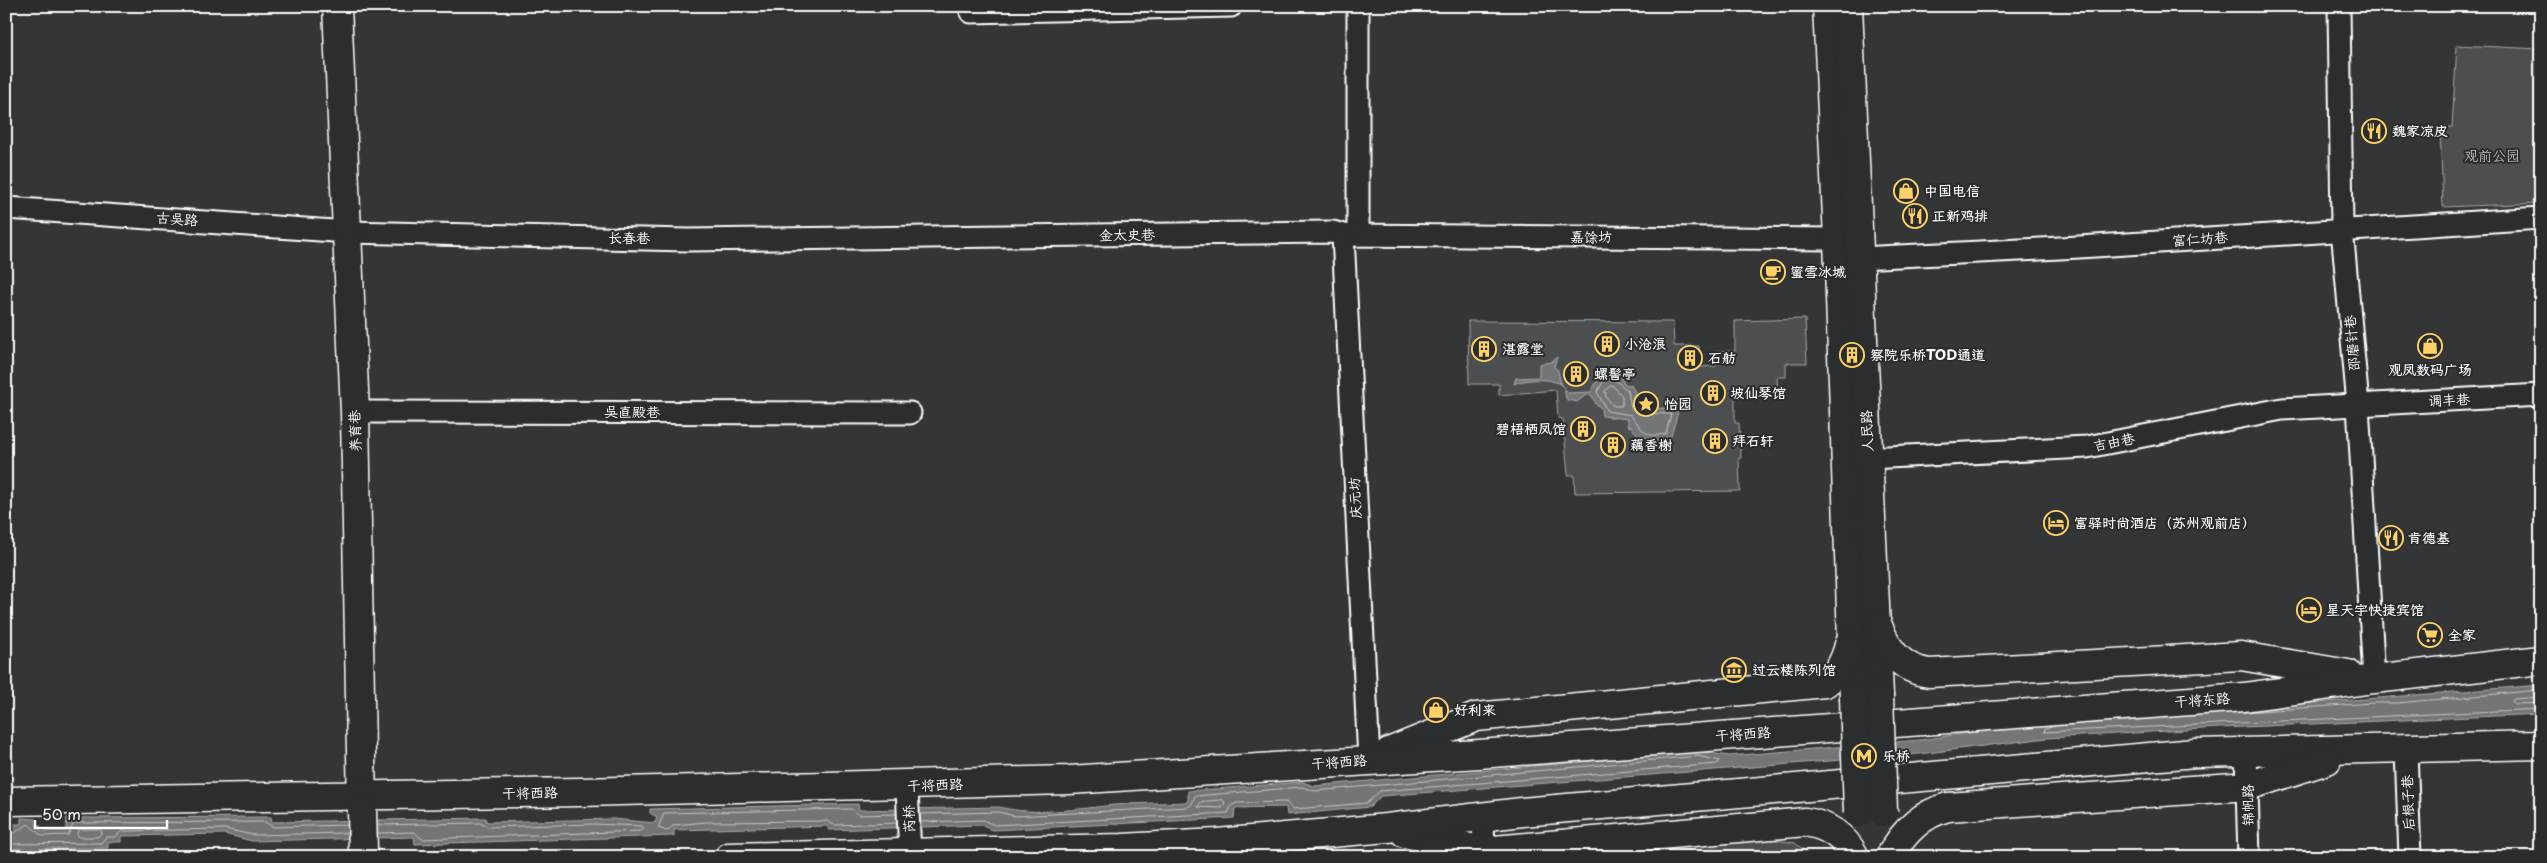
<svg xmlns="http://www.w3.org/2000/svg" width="2547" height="863" font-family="'Playpen Sans','LXGW WenKai TC',sans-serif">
<rect width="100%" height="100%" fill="#333536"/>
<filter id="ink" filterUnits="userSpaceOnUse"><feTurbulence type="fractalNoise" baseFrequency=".02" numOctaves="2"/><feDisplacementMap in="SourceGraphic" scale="10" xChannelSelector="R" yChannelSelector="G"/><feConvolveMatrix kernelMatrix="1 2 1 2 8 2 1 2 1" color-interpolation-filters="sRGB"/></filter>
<g filter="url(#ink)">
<g fill="#4c4f50" stroke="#a6a7a8">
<path d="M2457 45 2541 49V203L2443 207 2440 127H2452Z"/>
<path d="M1805 319 1807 363H1786V377H1777L1778 396 1735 397V423H1739L1741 458H1739L1740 491 1575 493 1574 475H1568L1563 419 1558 418 1556 390 1499 395V384H1469L1468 321 1673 322 1674 346H1699L1700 367 1716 366V351H1735V321Z"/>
<path d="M1770 839 1795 843 1812 857H1527Z"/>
</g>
<g fill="#737576" stroke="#abacad">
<path d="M1557 357 1554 367 1558 370 1561 385 1569 393 1591 392 1599 378 1610 372 1620 376 1624 384 1631 385 1635 392 1633 399 1636 406 1641 409 1669 408 1678 399 1679 408 1671 436 1657 442C1647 438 1635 436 1632 427L1628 426V419L1602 416 1601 408 1596 404 1592 396 1586 395 1577 402 1567 400C1565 396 1565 391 1564 388 1556 376 1524 379 1514 384L1516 378 1539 377V364L1551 362Z"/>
<path d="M2541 685V714L2220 728 2047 738 1919 754 1381 796 1370 807 1287 815 1286 807 1235 808 1234 818 992 830 983 825 828 830V826L674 830V836L415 844 414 837 252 841 224 834 121 836V842H108V848L6 849V830H11V824H21V818L36 819V825H40L41 831H66L67 818 271 817 272 822 486 818 487 822 613 819 655 823 657 817 650 813V809L858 804 859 810 999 807C1035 816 1078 809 1114 805 1139 803 1164 803 1188 802V791L1303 782 1314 786 1699 751 1729 756 1920 740 2001 728Z"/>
</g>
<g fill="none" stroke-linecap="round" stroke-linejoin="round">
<g stroke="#c7c8c8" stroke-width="1">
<path d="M1611 378C1619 381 1621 387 1628 390L1631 408 1637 413 1671 414 1666 433C1645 441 1641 427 1631 415L1607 411 1597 392 1603 382Z"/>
<path d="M1612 385 1622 396V406H1613L1606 397 1605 391Z"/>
<path d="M2541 697 2514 699 2512 701 2514 704 2541 703"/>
<path d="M2246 712 2373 703H2397L2541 690"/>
<path d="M2055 726 2045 729 2044 732 2541 709"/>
<path d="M1223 800 1225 803 1222 808 1198 807 1201 802Z"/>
<path d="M896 814 859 815 851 809 664 813 658 828 667 831 674 825 707 822 827 821 834 825 897 823"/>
<path d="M920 814 998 812 1015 816 1188 807 1192 804 1195 796 1302 787 1315 791 1698 756 1720 761 1717 764 1380 791 1367 803 1294 809 1286 802 1236 803 1231 806 1228 813 994 825 983 820 920 822"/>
<path d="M377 825 480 823 488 827 593 824 642 826 644 829 641 831 422 839 414 832 378 833"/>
<path d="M80 829H100L102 832 98 837H79L77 834Z"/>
<path d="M6 835 13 834 28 824 42 836 68 835 74 823 265 822 273 827 347 825"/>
<path d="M6 844 101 843 106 837H115L122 831 224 829 253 835 348 833"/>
</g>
<defs>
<g id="minor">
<path d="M1358 6V235"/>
<path d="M2339 6 2342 229 2358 405 2374 679"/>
<path d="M971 12 1231 6"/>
<path d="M6 208 348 232 687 240 1333 232 1343 235 1838 239"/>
<path d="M1343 235 1369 760"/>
<path d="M1859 258 2079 247 2541 218"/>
<path d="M355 412 910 413"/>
<path d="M1868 458 2087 447 2282 409 2541 395"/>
<path d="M2406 750 2410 857"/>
<path d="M2246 753 2249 857"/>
<path d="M907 786 910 857"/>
<path d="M1483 817 1484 857"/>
</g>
<g id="major">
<path d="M337 6 355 412 362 810"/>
<path d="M1827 6 1838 239 1854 697"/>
<path d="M1848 6 1879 695"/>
<path d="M1878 626C1888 651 1901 669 1929 673L2241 656 2348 674"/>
<path d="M1389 752 1476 717 1825 683C1839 673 1845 661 1849 645"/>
<path d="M6 801 580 792 1069 780 1479 754 2244 697 2374 679 2541 660"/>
<path d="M1405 833 1483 851 1805 822C1828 825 1844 836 1855 857"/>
<path d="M729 857 1122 848 1217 843 1387 828 1522 812 2195 753 2541 745"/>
<path d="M1890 857C1903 832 1921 814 1948 807L2248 786 2327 760"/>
</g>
</defs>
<use href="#minor" stroke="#fff" stroke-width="25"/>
<use href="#major" stroke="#fff" stroke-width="31"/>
<use href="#minor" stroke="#2a2d2e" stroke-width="21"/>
<use href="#major" stroke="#2a2d2e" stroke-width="28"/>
<defs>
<g id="major-bridge">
<path d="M1879 695 1883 812"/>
<path d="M1854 697 1858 813"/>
<path d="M362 810 363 852"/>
</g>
</defs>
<use href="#major-bridge" stroke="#fff" stroke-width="31" stroke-linecap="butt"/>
<use href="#major-bridge" stroke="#2a2d2e" stroke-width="28"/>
</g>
</g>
<defs>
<symbol id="restaurant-ring" viewBox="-11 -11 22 22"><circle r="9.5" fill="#2a2d2e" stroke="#ffd166" stroke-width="1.5"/><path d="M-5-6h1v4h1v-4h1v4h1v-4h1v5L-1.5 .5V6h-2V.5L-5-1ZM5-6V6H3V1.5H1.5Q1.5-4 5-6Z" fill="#ffd166"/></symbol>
<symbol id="shop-ring" viewBox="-11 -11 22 22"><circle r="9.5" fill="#2a2d2e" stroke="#ffd166" stroke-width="1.5"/><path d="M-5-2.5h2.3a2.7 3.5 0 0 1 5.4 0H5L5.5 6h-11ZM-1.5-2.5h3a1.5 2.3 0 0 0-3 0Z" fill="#ffd166"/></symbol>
<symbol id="cafe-ring" viewBox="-11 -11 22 22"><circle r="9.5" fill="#2a2d2e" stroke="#ffd166" stroke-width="1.5"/><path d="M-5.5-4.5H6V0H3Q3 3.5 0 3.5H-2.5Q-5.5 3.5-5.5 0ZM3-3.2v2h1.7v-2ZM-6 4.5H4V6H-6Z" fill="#ffd166"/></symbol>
<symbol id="building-ring" viewBox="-11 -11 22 22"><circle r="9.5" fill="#2a2d2e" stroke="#ffd166" stroke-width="1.5"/><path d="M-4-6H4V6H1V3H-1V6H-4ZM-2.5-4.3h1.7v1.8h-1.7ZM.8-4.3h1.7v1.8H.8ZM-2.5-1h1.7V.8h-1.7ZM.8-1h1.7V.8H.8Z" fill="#ffd166"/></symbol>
<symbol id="sight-ring" viewBox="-11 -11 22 22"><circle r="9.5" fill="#2a2d2e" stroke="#ffd166" stroke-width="1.5"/><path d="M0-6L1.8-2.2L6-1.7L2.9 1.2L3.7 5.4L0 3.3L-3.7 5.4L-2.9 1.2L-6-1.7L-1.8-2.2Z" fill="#ffd166"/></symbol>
<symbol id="hotel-ring" viewBox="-11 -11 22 22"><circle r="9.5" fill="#2a2d2e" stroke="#ffd166" stroke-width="1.5"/><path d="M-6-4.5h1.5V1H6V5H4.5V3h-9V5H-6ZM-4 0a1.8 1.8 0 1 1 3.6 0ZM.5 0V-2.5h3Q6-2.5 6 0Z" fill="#ffd166"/></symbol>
<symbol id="supermarket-ring" viewBox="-11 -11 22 22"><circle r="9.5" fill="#2a2d2e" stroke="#ffd166" stroke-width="1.5"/><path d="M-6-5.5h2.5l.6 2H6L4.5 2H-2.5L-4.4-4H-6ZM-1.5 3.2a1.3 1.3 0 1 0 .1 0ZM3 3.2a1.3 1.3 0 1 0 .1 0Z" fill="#ffd166"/></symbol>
<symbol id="museum-ring" viewBox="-11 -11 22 22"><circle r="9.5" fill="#2a2d2e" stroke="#ffd166" stroke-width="1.5"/><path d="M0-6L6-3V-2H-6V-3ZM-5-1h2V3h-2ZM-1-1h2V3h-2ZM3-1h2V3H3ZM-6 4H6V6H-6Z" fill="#ffd166"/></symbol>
<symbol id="metro-ring" viewBox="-11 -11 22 22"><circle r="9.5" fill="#2a2d2e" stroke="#ffd166" stroke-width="1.5"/><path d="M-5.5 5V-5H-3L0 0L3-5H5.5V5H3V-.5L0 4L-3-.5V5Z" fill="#ffd166"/></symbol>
</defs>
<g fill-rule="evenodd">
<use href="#restaurant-ring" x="2360" y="117" width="28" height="28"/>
<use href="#shop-ring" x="1892" y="177" width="28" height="28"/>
<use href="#restaurant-ring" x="1901" y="202" width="28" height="28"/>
<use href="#cafe-ring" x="1759" y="258" width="28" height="28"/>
<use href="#building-ring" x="1593" y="330" width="28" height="28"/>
<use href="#shop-ring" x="2416" y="332" width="28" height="28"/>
<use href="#building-ring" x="1470" y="335" width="28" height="28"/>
<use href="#building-ring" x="1838" y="341" width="28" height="28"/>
<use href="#building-ring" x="1676" y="344" width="28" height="28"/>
<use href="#building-ring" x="1562" y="360" width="28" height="28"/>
<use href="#building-ring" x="1699" y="379" width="28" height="28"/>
<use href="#sight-ring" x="1632" y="390" width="28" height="28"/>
<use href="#building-ring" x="1569" y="415" width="28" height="28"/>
<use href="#building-ring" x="1701" y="427" width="28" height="28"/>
<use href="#building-ring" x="1599" y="431" width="28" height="28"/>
<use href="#hotel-ring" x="2042" y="509" width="28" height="28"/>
<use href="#restaurant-ring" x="2377" y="524" width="28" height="28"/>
<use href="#hotel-ring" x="2295" y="596" width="28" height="28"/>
<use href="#supermarket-ring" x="2416" y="621" width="28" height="28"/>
<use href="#museum-ring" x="1720" y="656" width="28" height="28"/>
<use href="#shop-ring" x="1422" y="696" width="28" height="28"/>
<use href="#metro-ring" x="1850" y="742" width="28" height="28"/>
</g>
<g text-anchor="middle" stroke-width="4" stroke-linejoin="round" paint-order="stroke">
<g font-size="14" font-weight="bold" fill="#fff" stroke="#2a2d2e" text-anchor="start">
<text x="2392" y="136">魏家凉皮</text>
<text x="1924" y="196">中国电信</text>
<text x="1932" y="221">正新鸡排</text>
<text x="1790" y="277">蜜雪冰城</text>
<text x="1624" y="349">小沧浪</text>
<text x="1502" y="354">湛露堂</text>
<text x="1870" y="360">察院乐桥TOD通道</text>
<text x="1708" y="363">石舫</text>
<text x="2430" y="375" text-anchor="middle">观凤数码广场</text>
<text x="1594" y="379">螺髻亭</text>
<text x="1730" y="398">坡仙琴馆</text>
<text x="1664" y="409">怡园</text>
<text x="1566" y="434" text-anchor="end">碧梧栖凤馆</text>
<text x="1732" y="446">拜石轩</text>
<text x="1630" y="450">藕香榭</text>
<text x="2074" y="528">富驿时尚酒店（苏州观前店）</text>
<text x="2408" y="543">肯德基</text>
<text x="2326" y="615">星天宇快捷宾馆</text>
<text x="2448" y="640">全家</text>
<text x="1752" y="675">过云楼陈列馆</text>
<text x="1454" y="715">好利来</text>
<text x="1882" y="761">乐桥</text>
</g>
<g font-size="14" fill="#b7b9b9" stroke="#2a2d2e">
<text x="2492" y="161">观前公园</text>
</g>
<g font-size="14" fill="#fff" stroke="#2a2d2e">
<text transform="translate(177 219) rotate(4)" y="5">古吴路</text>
<text transform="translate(1127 235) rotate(-1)" y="5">金太史巷</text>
<text x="1591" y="242">嘉馀坊</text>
<text transform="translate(629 238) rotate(1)" y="5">长春巷</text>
<text transform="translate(2200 239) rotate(-4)" y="5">富仁坊巷</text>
<text transform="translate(2352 343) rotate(-95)" y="5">邵磨针巷</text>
<text transform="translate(2449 400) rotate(-3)" y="5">调丰巷</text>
<text x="632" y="417">吴直殿巷</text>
<text transform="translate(355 431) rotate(-92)" y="5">养育巷</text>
<text transform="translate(1867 431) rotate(-93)" y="5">人民路</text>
<text transform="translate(2114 442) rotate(-11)" y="5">吉由巷</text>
<text transform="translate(1355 498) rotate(-93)" y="5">庆元坊</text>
<text transform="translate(2202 700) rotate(-4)" y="5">干将东路</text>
<text transform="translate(1743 734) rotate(-4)" y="5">干将西路</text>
<text transform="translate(1339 762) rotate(-4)" y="5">干将西路</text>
<text transform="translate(935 785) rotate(-2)" y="5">干将西路</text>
<text transform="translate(530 793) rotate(-1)" y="5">干将西路</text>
<text transform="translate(2408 803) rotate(-92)" y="5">后根子巷</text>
<text transform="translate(2248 805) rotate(-91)" y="5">锦帆路</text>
<text transform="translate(909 819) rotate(-92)" y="5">芮桥</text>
</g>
</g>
<rect width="2547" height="863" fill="none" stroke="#2a2d2e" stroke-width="25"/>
<rect x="12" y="12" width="2522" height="838" fill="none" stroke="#fff" stroke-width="2" filter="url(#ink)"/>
<path d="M35 820v8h132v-8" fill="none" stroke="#ffffff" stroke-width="2.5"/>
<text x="42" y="820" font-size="15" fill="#ffffff" stroke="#2a2d2e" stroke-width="4" paint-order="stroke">50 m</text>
</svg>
